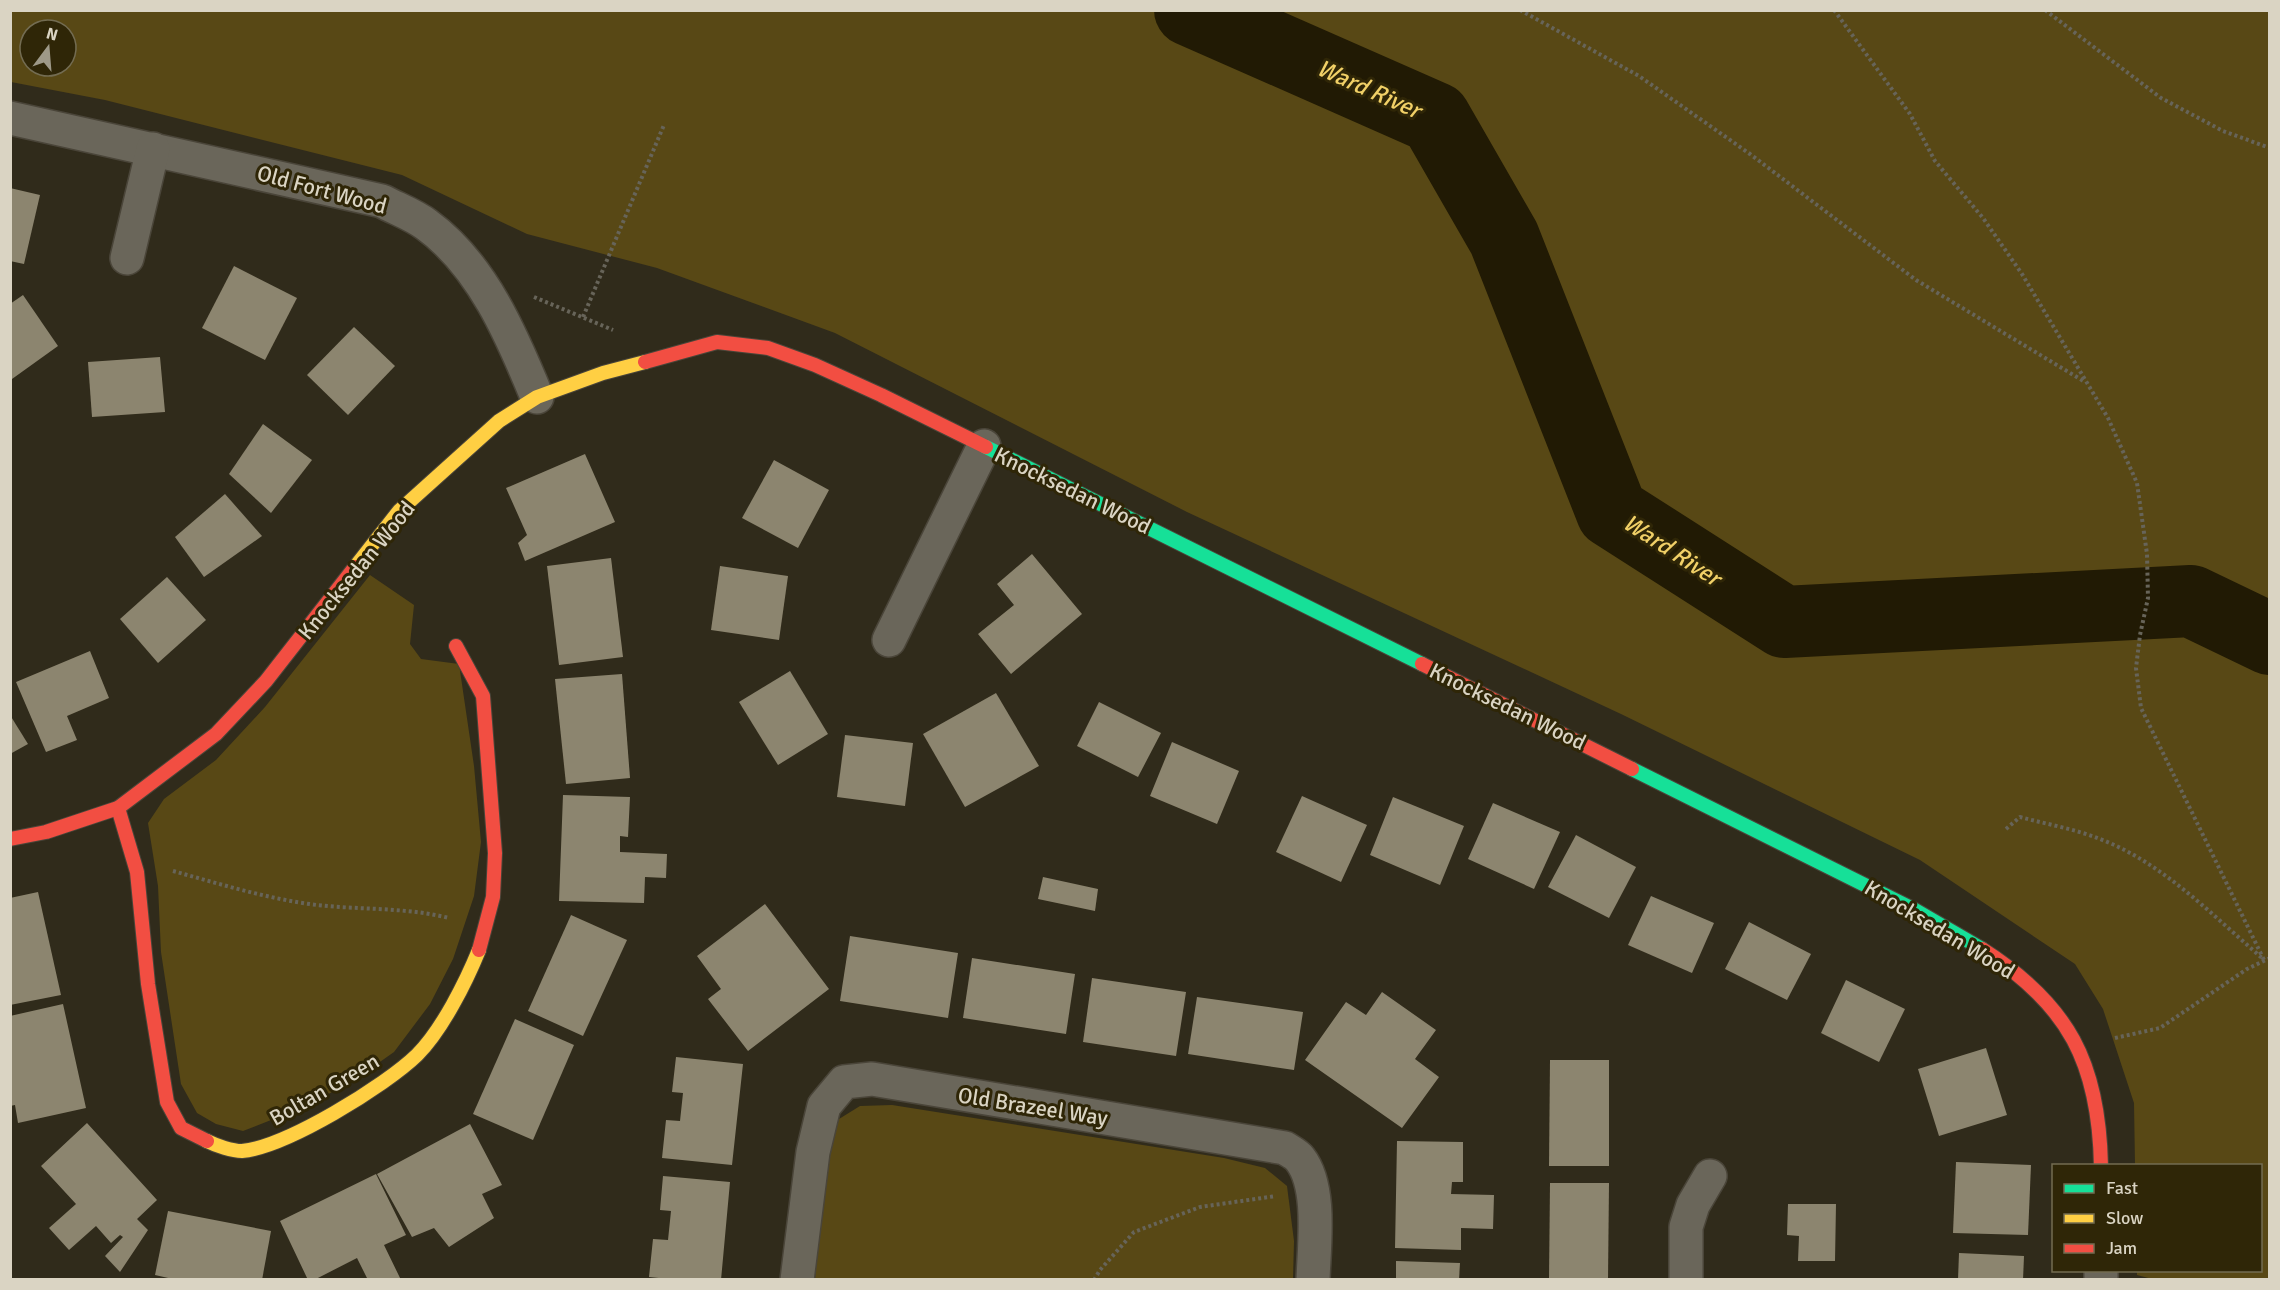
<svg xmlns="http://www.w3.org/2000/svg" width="2280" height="1290" font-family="Signika,sans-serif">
<rect width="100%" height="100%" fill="#302b1b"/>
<g fill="#584815" fill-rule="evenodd">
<path d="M10 11H2269V1279L2156 1280 2137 1275V1270H2260V1166L2135 1165 2134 1103 2103 1009 2075 964 1920 860 1621 714 1187 512 835 333 657 268 527 234 402 175 105 100 11 82ZM30 30H66V66H30Z"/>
<path d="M370 575 414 605 410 644 421 659 459 664 474 766 481 842 474 896 453 959 430 1004 394 1052 360 1076 309 1105 243 1131 216 1124 197 1113 181 1084 161 952 158 886 148 823 164 799 216 760 265 707Z"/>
<path d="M892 1105 1224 1158 1265 1168 1287 1186 1294 1241 1293 1279 815 1280 824 1151 839 1119 860 1106Z"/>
</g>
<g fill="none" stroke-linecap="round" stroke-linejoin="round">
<path stroke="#211a04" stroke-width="72" d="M1190 10 1435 118 1504 238 1612 512 1784 622 2191 601 2270 639"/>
</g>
<g fill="#8c856f">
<path d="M10 188 40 195 24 264 10 261Z"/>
<path d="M234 266 297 298 265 360 202 328Z"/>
<path d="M23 295 58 346 12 379 10 304Z"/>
<path d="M354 327 395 366 348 415 307 375Z"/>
<path d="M160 357 165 412 92 417 88 362Z"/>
<path d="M263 424 312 460 271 513 229 474Z"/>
<path d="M585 454 615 522 525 561 518 543 527 535 506 488Z"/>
<path d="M774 460 829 490 798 548 742 518Z"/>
<path d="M225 494 262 536 204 577 175 537Z"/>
<path d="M1032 554 1082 614 1011 674 978 634 1014 605 997 584Z"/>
<path d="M611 558 623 657 559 665 547 566Z"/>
<path d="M720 566 788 576 779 640 711 630Z"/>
<path d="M167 577 206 620 158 663 120 619Z"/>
<path d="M90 651 109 698 67 716 77 740 46 752 16 682Z"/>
<path d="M790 671 828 734 778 765 739 702Z"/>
<path d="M622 674 630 778 566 784 555 679Z"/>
<path d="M996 693 1039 766 965 807 923 734Z"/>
<path d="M1099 702 1161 733 1138 777 1077 746Z"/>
<path d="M10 715 28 744 10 754Z"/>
<path d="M845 735 913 743 905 806 837 797Z"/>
<path d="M1172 742 1239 771 1217 824 1150 796Z"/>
<path d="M563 795 630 797 628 837 620 836V852L667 854 666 878 645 877 644 903 559 901Z"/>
<path d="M1302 796 1367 825 1341 882 1276 852Z"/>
<path d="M1393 797 1464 826 1440 885 1370 855Z"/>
<path d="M1493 803 1560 832 1534 889 1468 859Z"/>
<path d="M1576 835 1636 867 1609 918 1548 887Z"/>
<path d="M1043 877 1098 889 1095 911 1038 899Z"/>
<path d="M38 892 61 995 10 1005V898Z"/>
<path d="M1651 896 1714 923 1692 973 1628 945Z"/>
<path d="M765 904 829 989 748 1051 708 999 721 989 697 956Z"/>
<path d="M571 915 627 940 583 1036 528 1011Z"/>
<path d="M1749 922 1811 954 1787 1000 1725 969Z"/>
<path d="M850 936 958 953 948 1018 840 1001Z"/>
<path d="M972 958 1075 974 1066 1034 963 1018Z"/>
<path d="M1092 978 1186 992 1176 1056 1083 1042Z"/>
<path d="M1846 980 1905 1009 1879 1062 1821 1033Z"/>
<path d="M1382 992 1436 1030 1415 1059 1439 1077 1402 1128 1305 1060 1346 1002 1366 1015Z"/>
<path d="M1197 997 1303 1012 1294 1070 1188 1054Z"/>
<path d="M63 1004 86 1108 18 1123 15 1105 10 1106V1016Z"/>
<path d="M515 1019 574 1045 533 1140 473 1114Z"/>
<path d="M1986 1048 2007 1115 1939 1136 1918 1069Z"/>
<path d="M676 1057 743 1064 732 1165 662 1158 666 1120 680 1121 683 1093 672 1092Z"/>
<path d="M1550 1060H1609V1166H1549Z"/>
<path d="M87 1123 157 1200 137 1219 148 1230 120 1272 105 1256 123 1237 120 1235 111 1243 96 1226 69 1250 49 1228 76 1204 41 1166Z"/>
<path d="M470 1124 502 1185 482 1194 494 1218 449 1247 434 1228 412 1237 377 1174Z"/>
<path d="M1397 1141 1463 1142V1182H1452L1451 1194 1494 1195 1493 1229 1461 1228V1250L1395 1248Z"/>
<path d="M1956 1162 2031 1165 2028 1235 1953 1233Z"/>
<path d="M376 1174 406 1235 384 1245 401 1280H368L357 1258 314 1280H308L280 1221Z"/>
<path d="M663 1176 730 1182 721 1280H678L649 1277 653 1239 668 1240 671 1211 660 1210Z"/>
<path d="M1550 1183H1609L1608 1280H1549Z"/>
<path d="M1788 1204H1836L1835 1261H1798L1799 1236 1787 1235Z"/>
<path d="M168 1211 271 1231 262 1280H177L155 1275Z"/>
<path d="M1959 1253 2024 1256 2023 1280H1958Z"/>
<path d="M1396 1261 1460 1263 1459 1280H1396Z"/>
</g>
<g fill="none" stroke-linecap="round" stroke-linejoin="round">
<defs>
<g id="street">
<path d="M10 118 382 201C397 209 414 215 427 225 482 265 512 336 537 397"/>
<path d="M127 258 153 149"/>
<path d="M889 640 984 446"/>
<path d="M2101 1270V1280"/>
<path d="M797 1280 813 1152 824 1106 844 1082 872 1079 1285 1148C1289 1151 1296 1154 1300 1159 1322 1187 1314 1246 1313 1280"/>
<path d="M1686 1280V1227L1693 1205 1710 1176"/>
</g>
<g id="fast">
<path d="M986 447 1422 664"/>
<path d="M1632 769 1915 910 1982 949"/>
</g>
<g id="slow">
<path d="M355 567 399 511 499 421 537 397 603 373 645 362"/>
<path d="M207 1141C217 1146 232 1151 242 1151 286 1147 385 1086 417 1055 442 1030 466 982 479 950"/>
</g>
<g id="jam">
<path d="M645 362 717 342 768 348 815 365 881 395 986 447"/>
<path d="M456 646 483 696 495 853 493 897 479 950"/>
<path d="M1422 664 1632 769"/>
<path d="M118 808 137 872 148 984 167 1102 181 1128 207 1141"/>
<path d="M10 839 46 832 118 808 216 734 266 681 355 567"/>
<path d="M1982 949C2069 1005 2099 1063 2101 1166"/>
</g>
</defs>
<use href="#street" stroke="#4a4539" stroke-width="36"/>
<use href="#fast" stroke="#4a4539" stroke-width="16"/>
<use href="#slow" stroke="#4a4539" stroke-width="16"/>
<use href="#jam" stroke="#4a4539" stroke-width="16"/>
<g stroke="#676459" stroke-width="4" stroke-dasharray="3 3" stroke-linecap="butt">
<path d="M1520 10 1639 76 1750 154 1916 280 2085 382"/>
<path d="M1834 10 1910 114 1935 161 1983 218 2022 274 2108 418 2137 483 2147 554 2148 598 2140 635 2136 668 2141 708 2264 960"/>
<path d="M2045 10 2161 98 2223 131 2270 148"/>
<path d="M534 297 613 330"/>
<path d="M583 317 664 125"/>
<path d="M2006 829 2020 817C2046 824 2075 829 2100 839 2163 863 2212 915 2262 958"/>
<path d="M173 871C220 884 268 899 317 905 360 910 406 907 449 918"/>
<path d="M2115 1038 2160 1028 2247 969 2270 958"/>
<path d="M1094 1280 1100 1270 1134 1232 1200 1207 1276 1196"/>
</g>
<use href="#street" stroke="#6a665a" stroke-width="33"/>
<use href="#fast" stroke="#16e098" stroke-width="14"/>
<use href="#slow" stroke="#ffcf43" stroke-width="14"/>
<use href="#jam" stroke="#f24e42" stroke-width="14"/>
</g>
<g text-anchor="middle" stroke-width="6" stroke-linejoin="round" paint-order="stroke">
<g font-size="22" fill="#dad4c3" stroke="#2f2607">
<text transform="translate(322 189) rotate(15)" y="8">Old Fort Wood</text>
<text transform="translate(1073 490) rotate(26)" y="8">Knocksedan Wood</text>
<text transform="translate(356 570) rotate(-51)" y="8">Knocksedan Wood</text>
<text transform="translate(1508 706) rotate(26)" y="8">Knocksedan Wood</text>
<text transform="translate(1940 929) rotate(31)" y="8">Knocksedan Wood</text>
<text transform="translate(324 1089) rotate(-30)" y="8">Boltan Green</text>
<text transform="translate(1033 1106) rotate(9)" y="8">Old Brazeel Way</text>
</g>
<g font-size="24" font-style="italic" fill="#f1d067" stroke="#2f2607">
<text transform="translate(1369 89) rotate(24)" y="8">Ward River</text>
<text transform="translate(1672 550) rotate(33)" y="8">Ward River</text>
</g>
</g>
<rect width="2280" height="1290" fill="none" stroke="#dad4c3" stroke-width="24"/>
<rect x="2052" y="1164" width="210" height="108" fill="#2f2607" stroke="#736c52" stroke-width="1.5"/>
<rect x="2064" y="1184" width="30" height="9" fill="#16e098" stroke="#736c52" stroke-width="1.5"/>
<text x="2106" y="1194" font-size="18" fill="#dad4c3">Fast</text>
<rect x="2064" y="1214" width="30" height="9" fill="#ffcf43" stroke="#736c52" stroke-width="1.5"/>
<text x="2106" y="1224" font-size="18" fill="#dad4c3">Slow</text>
<rect x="2064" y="1244" width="30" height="9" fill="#f24e42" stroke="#736c52" stroke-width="1.5"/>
<text x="2106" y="1254" font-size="18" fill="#dad4c3">Jam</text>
<g transform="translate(48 48) rotate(16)"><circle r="28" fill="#2f2607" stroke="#736c52" stroke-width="1.5"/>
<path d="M0-4.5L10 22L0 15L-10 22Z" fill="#9e9988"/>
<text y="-9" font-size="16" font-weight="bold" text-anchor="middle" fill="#dad4c3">N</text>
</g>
</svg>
